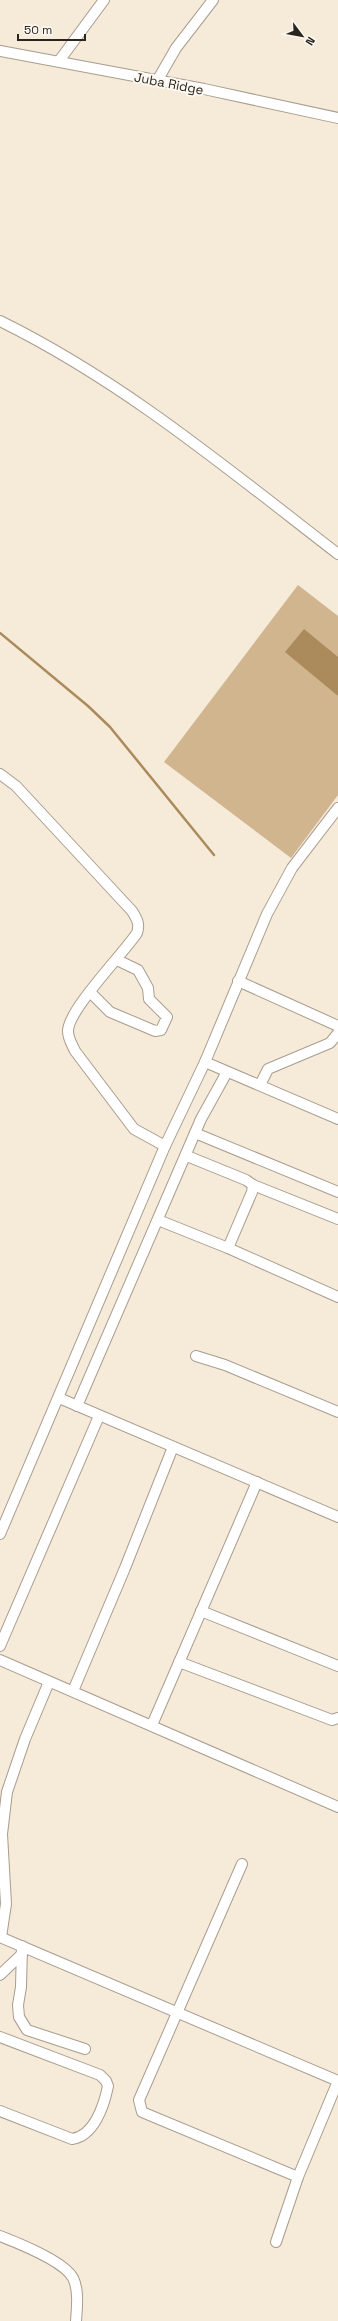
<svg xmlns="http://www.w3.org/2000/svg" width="338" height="2321" font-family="'Space Grotesk',sans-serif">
<rect width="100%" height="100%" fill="#f6ead9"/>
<path fill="#d0b58f" d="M298 585 338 616V795L291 858 164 762Z"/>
<path fill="#ab8b5b" d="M304 629 338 657V696L285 652Z"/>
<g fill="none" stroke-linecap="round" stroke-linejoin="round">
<path stroke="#ab8b5b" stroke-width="2.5" d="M0 633 88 706 110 727 214 855"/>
<defs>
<g id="minor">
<path d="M0 51 204 89 338 118"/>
<path d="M59 61 104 0"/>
<path d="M157 81 176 48 213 0"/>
<path d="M0 321C124 382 229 470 338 554"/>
<path d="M0 774 16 786 132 911C137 919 140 924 137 933 123 954 68 1010 68 1031 68 1039 72 1044 75 1051L134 1129 165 1146"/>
<path d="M238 981 338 1026"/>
<path d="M90 992 110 1012 155 1031 161 1030 167 1017 149 999 148 988 138 970 117 960"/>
<path d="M205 1062 338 1119"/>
<path d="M260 1085 268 1069 330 1043 338 1033"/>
<path d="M195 1133 338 1192"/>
<path d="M187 1156 246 1180 253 1185 252 1192 228 1248 338 1297"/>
<path d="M253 1185 338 1219"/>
<path d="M158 1220 228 1248"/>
<path d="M196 1356 225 1365 338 1412"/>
<path d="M59 1398 338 1517"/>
<path d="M77 1406 201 1119 227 1072"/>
<path d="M0 1534 165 1146 205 1062 267 914 292 868 338 808"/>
<path d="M201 1611 338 1666"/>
<path d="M0 1646 99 1416"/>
<path d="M0 1660 338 1807"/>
<path d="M179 1662 332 1720 338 1718"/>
<path d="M73 1691 125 1568 173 1447"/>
<path d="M152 1725 257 1482"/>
<path d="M242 1864 139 2100 142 2112 298 2177"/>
<path d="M0 1937 338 2081 298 2177 276 2242"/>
<path d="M1 1937 6 1904 2 1834 7 1792 25 1739 49 1682"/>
<path d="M22 1946 21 1987 18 2005 19 2017 27 2030 85 2049"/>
<path d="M0 1975 22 1954"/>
<path d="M0 2037 100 2075 106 2081 108 2086C104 2106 94 2136 72 2139L0 2111"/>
<path d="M0 2236C18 2243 64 2261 73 2278 79 2290 77 2307 76 2321"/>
</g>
</defs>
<use href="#minor" stroke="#a89d8e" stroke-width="12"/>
<use href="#minor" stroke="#fff" stroke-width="10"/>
</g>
<g text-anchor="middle" stroke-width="4" stroke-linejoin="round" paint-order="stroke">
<g font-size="13" fill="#2a261f" stroke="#fdf8f2">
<text transform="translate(169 83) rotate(11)" y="5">Juba Ridge</text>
</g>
</g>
<g transform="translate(302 36) rotate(122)" stroke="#fdf8f2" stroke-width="3" paint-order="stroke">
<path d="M0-3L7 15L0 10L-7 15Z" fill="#2a261f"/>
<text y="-6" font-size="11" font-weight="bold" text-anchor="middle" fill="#2a261f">N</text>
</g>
<path d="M18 34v6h67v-6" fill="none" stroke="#2a261f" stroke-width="2"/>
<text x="24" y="34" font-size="12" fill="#2a261f" stroke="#fdf8f2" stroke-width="3" paint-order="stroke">50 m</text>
</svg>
